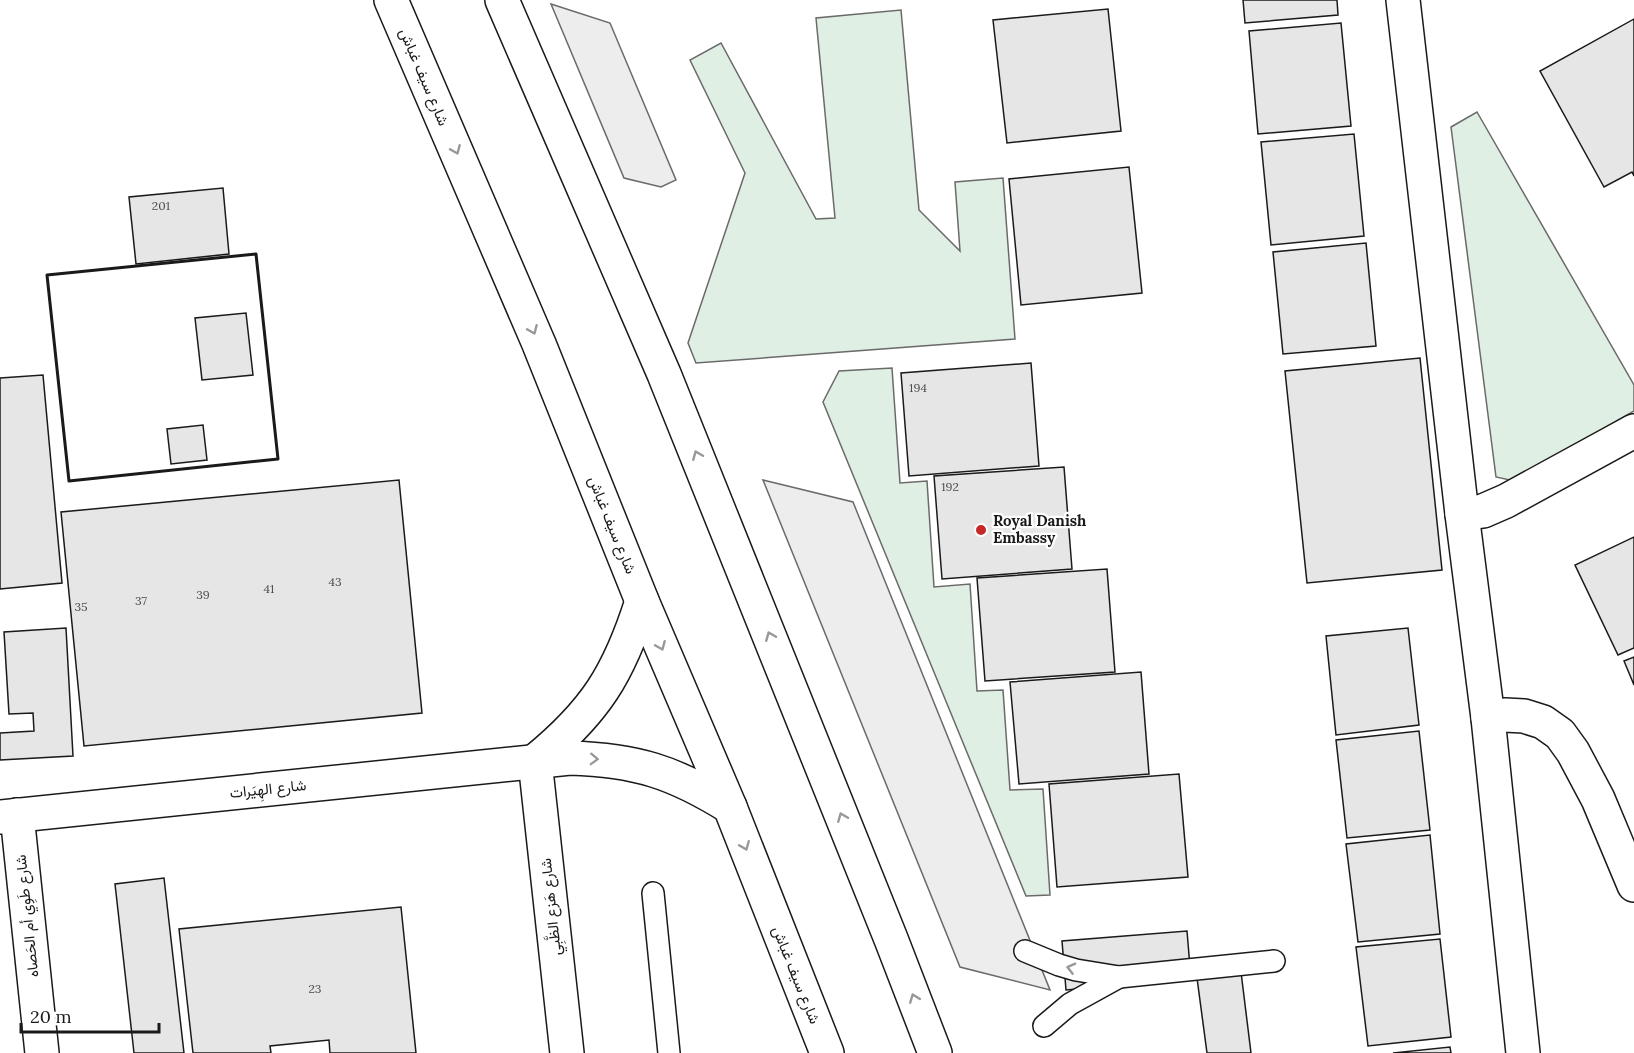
<svg xmlns="http://www.w3.org/2000/svg" width="1634" height="1053" font-family="Lora,Vazirmatn,serif">
<rect width="100%" height="100%" fill="#fff"/>
<g fill="#e0efe3" stroke="#6a6a6a" stroke-width="1.5">
<path d="M901 10 919 210 960 251 955 182 1003 178 1015 339 696 363 688 343 745 173 690 60 721 43 816 219 835 218 816 18Z"/>
<path d="M1477 112 1634 385V411L1514 481 1496 477 1451 127Z"/>
<path d="M892 368 900 483 927 481 934 587 970 584 977 691 1003 690 1010 790 1043 789 1050 895 1026 896 823 402 839 371Z"/>
</g>
<g fill="#ededed" stroke="#6a6a6a" stroke-width="1.5">
<path d="M551 4 610 23 676 180 661 187 624 178Z"/>
<path d="M763 480 853 502 1050 990 960 967Z"/>
</g>
<g fill="#e6e6e6" stroke="#1a1a1a" stroke-width="1.5">
<path d="M1243 0H1337L1338 15 1245 23Z"/>
<path d="M1108 9 1121 131 1007 143 993 20Z"/>
<path d="M1634 19V176L1632 172 1604 187 1540 71Z"/>
<path d="M1341 23 1351 126 1258 134 1249 31Z"/>
<path d="M1354 134 1364 236 1271 245 1261 142Z"/>
<path d="M1129 167 1142 293 1021 305 1009 179Z"/>
<path d="M223 188 229 254 136 264 129 197Z"/>
<path d="M1366 243 1376 346 1283 354 1273 252Z"/>
<path d="M246 313 253 375 202 380 195 318Z"/>
<path d="M1420 358 1442 570 1307 583 1285 371Z"/>
<path d="M1031 363 1039 466 909 476 901 373Z"/>
<path d="M43 375 62 583 0 589V378Z"/>
<path d="M203 425 207 460 171 464 167 429Z"/>
<path d="M1064 467 1072 569 942 579 934 476Z"/>
<path d="M399 480 422 713 84 746 61 512Z"/>
<path d="M1634 537V648L1618 655 1575 565Z"/>
<path d="M1107 569 1115 672 985 681 977 578Z"/>
<path d="M66 628 73 756 0 760V733L34 731 33 713 9 714 4 632Z"/>
<path d="M1408 628 1419 725 1336 735 1326 636Z"/>
<path d="M1634 657V685L1624 661Z"/>
<path d="M1141 672 1149 774 1019 784 1010 682Z"/>
<path d="M1419 731 1430 830 1347 838 1336 740Z"/>
<path d="M1179 774 1188 877 1057 887 1049 784Z"/>
<path d="M1430 835 1440 934 1358 942 1346 844Z"/>
<path d="M164 878 184 1053H134L115 884Z"/>
<path d="M401 907 416 1053H330L329 1040 270 1046 271 1053H193L179 929Z"/>
<path d="M1187 931 1191 979 1066 990 1062 941Z"/>
<path d="M1440 939 1451 1037 1368 1046 1356 947Z"/>
<path d="M1241 972 1251 1053H1207L1197 978Z"/>
<path d="M1450 1047 1451 1053H1393Z"/>
</g>
<g fill="none" stroke-linecap="round" stroke-linejoin="round">
<defs>
<g id="service">
<path d="M653 893 669 1053"/>
<path d="M1025 951 1059 965 1076 970 1119 977 1274 961"/>
<path d="M1044 1026 1070 1004 1119 977"/>
</g>
<g id="minor">
<path d="M1403 0 1462 514 1488 718 1523 1053"/>
<path d="M1462 514 1483 511 1506 501 1634 431"/>
<path d="M1488 718 1505 715 1524 716 1543 722 1560 734 1573 752 1598 799 1634 885"/>
<path d="M535 761 567 1053"/>
<path d="M535 761C595 712 619 674 642 601"/>
<path d="M17 815 42 1053"/>
<path d="M0 817 570 758C636 760 674 772 730 807"/>
</g>
<g id="tertiary">
<path d="M391 0 539 344 642 601 730 807 827 1053"/>
<path d="M502 0 664 374 891 939 935 1053"/>
</g>
</defs>
<use href="#service" stroke="#1a1a1a" stroke-width="24"/>
<use href="#minor" stroke="#1a1a1a" stroke-width="36"/>
<use href="#tertiary" stroke="#1a1a1a" stroke-width="36"/>
<use href="#service" stroke="#fff" stroke-width="21"/>
<use href="#minor" stroke="#fff" stroke-width="33"/>
<use href="#tertiary" stroke="#fff" stroke-width="33"/>
<path stroke="#1a1a1a" stroke-width="3" d="M256 254 278 459 69 481 47 275Z"/>
</g>
<defs><path id="oneway-chevron" d="M-2-3.5L2.5 0L-2 3.5" fill="none" stroke-width="1.6" stroke-linecap="round" stroke-linejoin="round" transform="scale(1.5)"/></defs>
<g stroke="#989898">
<use href="#oneway-chevron" transform="translate(456 150) rotate(67)"/>
<use href="#oneway-chevron" transform="translate(533 330) rotate(67)"/>
<use href="#oneway-chevron" transform="translate(697 455) rotate(-112)"/>
<use href="#oneway-chevron" transform="translate(770 636) rotate(-112)"/>
<use href="#oneway-chevron" transform="translate(661 646) rotate(67)"/>
<use href="#oneway-chevron" transform="translate(594 759) rotate(2)"/>
<use href="#oneway-chevron" transform="translate(842 817) rotate(-112)"/>
<use href="#oneway-chevron" transform="translate(745 846) rotate(68)"/>
<use href="#oneway-chevron" transform="translate(1071 968) rotate(-166)"/>
<use href="#oneway-chevron" transform="translate(914 998) rotate(-111)"/>
</g>
<circle fill="#c62828" stroke="#fff" stroke-width="2" cx="981" cy="530" r="6"/>
<g text-anchor="middle" stroke-width="4.5" stroke-linejoin="round" paint-order="stroke">
<g font-size="12" fill="#4d4d4d">
<text x="161" y="210">201</text>
<text x="918" y="392">194</text>
<text x="950" y="491">192</text>
<text x="335" y="586">43</text>
<text x="269" y="593">41</text>
<text x="203" y="599">39</text>
<text x="141" y="605">37</text>
<text x="81" y="611">35</text>
<text x="315" y="993">23</text>
</g>
<g font-size="15" fill="#1a1a1a" stroke="#fff">
<text transform="translate(424 77) rotate(67)" y="5">شارع سيف غباش</text>
<text transform="translate(612 525) rotate(68)" y="5">شارع سيف غباش</text>
<text transform="translate(268 789) rotate(-6)" y="5">شارع الهِيَرات</text>
<text transform="translate(551 907) rotate(-96)" y="5">شارع هَزع الظَّبِي</text>
<text transform="translate(27 916) rotate(-96)" y="5">شارع طَوِي أم الحَصاه</text>
<text transform="translate(796 975) rotate(68)" y="5">شارع سيف غباش</text>
</g>
<g font-size="15" font-weight="bold" fill="#1a1a1a" stroke="#fff" text-anchor="start">
<text x="993" y="526">Royal Danish<tspan x="993" dy="17">Embassy</tspan></text>
</g>
</g>
<path d="M21 1023v9h138v-9" fill="none" stroke="#1a1a1a" stroke-width="3"/>
<text x="30" y="1023" font-size="18" fill="#1a1a1a" stroke="#ffffff" stroke-width="4.5" paint-order="stroke">20 m</text>
</svg>
